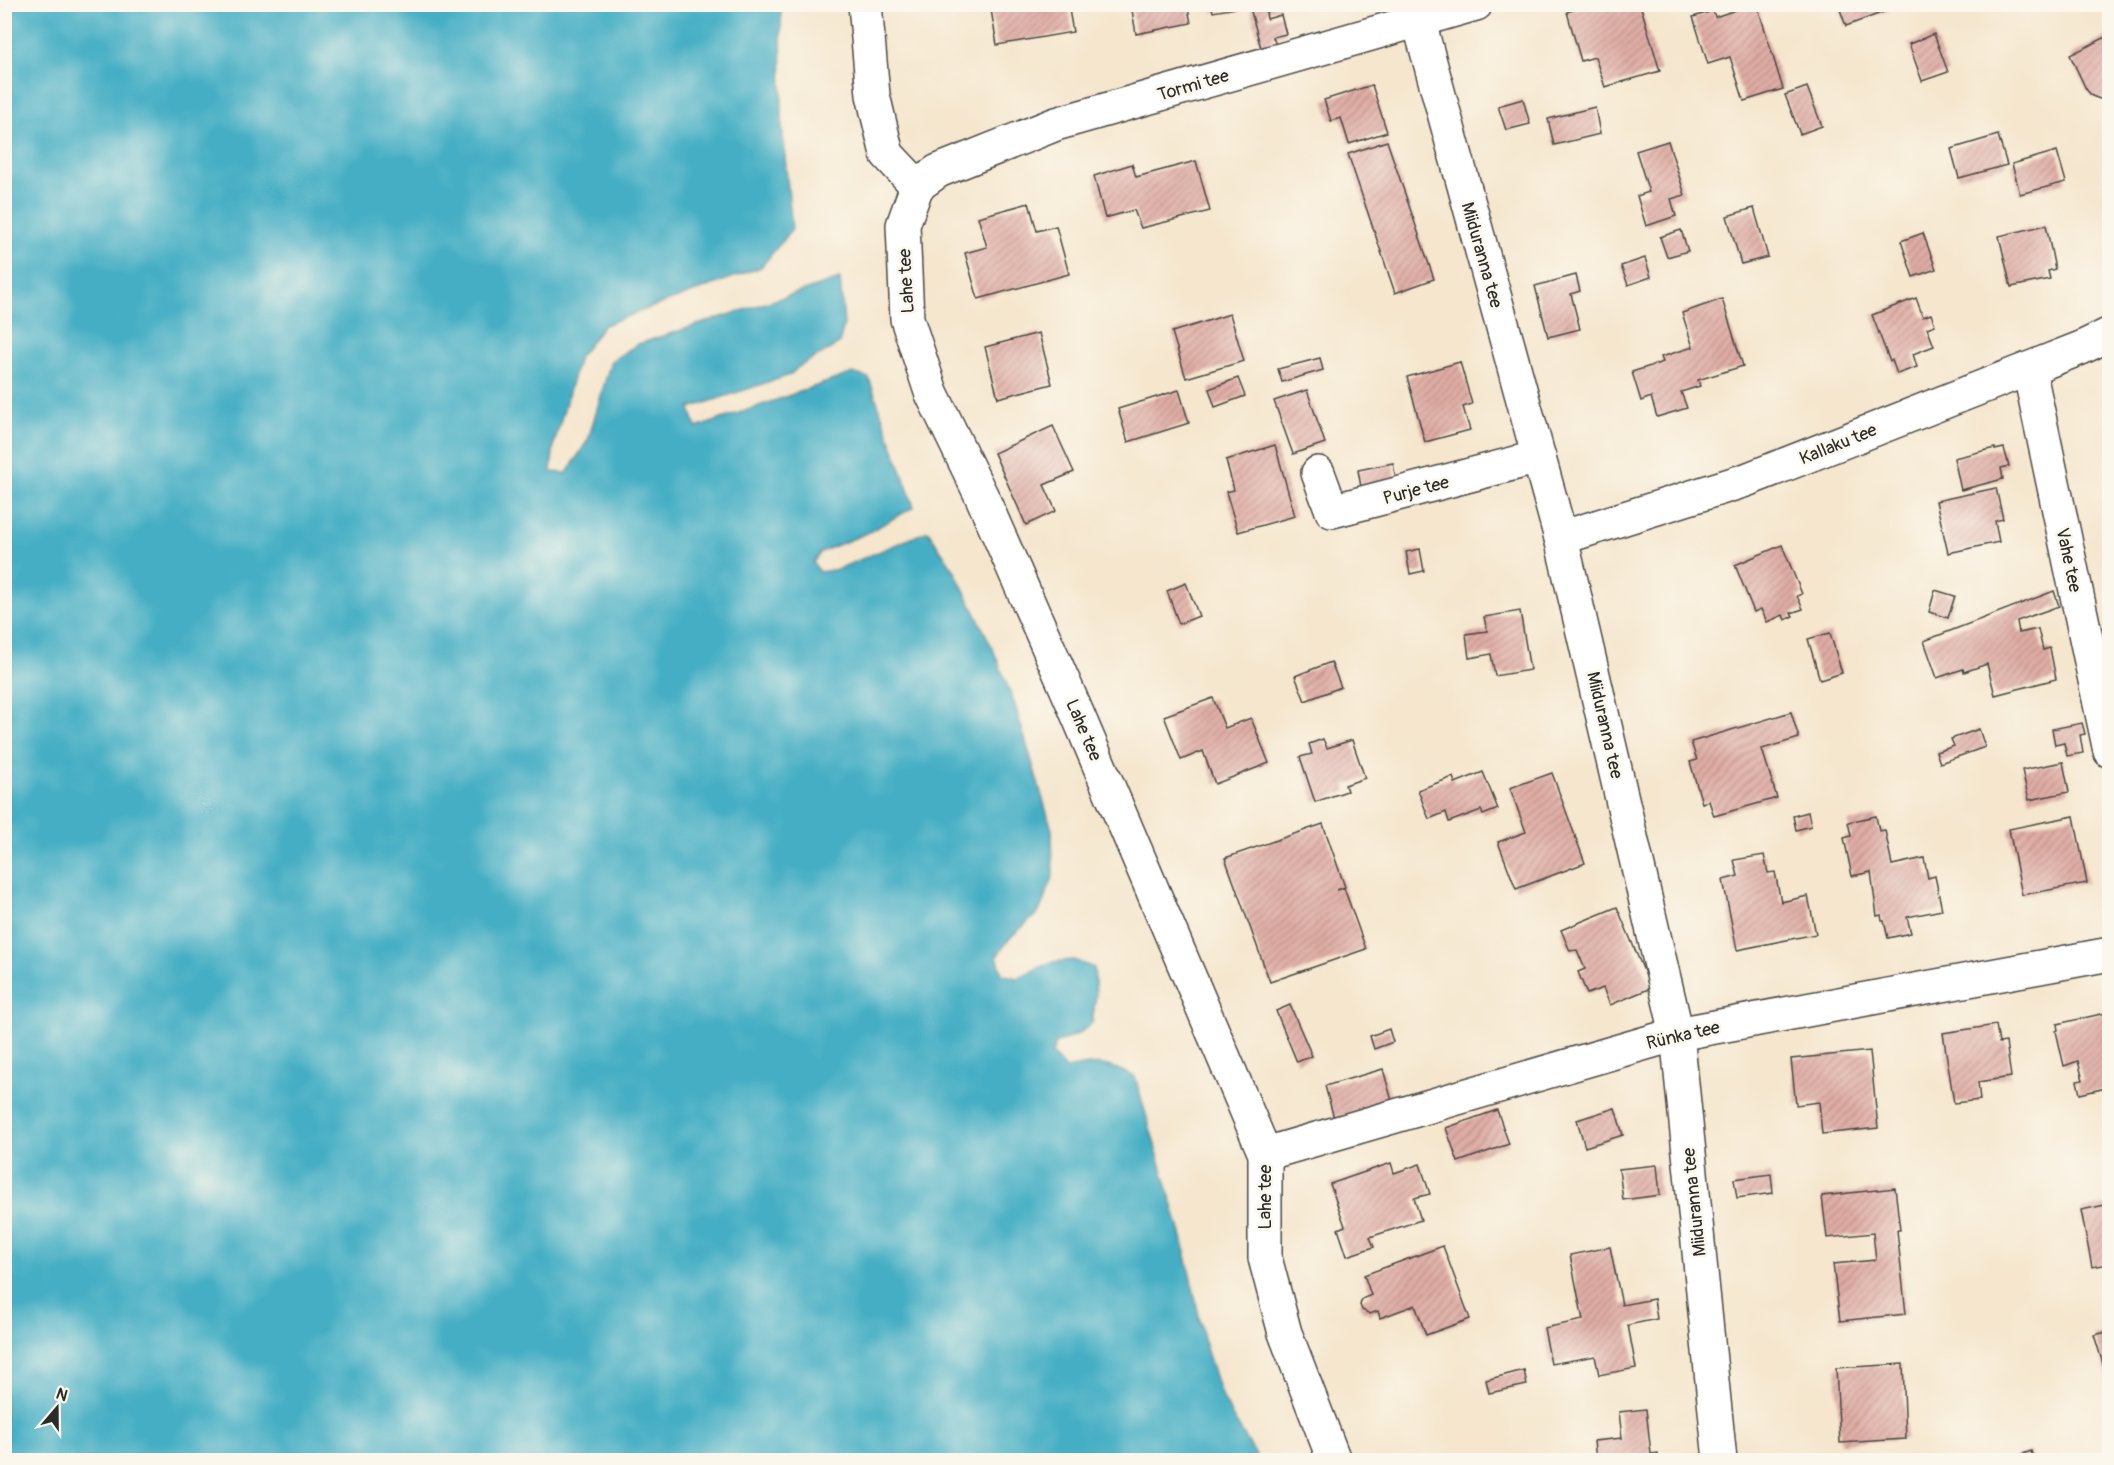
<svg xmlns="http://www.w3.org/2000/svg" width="2114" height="1465" font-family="Pangolin,sans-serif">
<defs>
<pattern id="building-hatch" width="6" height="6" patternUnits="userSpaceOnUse" patternTransform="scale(1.5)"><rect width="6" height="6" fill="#e0ada5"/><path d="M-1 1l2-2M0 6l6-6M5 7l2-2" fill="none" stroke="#b68d87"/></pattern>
</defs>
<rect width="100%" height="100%" fill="#fbf7ec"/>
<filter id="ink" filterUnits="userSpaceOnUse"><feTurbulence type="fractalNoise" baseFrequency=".0167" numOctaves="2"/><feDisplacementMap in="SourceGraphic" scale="12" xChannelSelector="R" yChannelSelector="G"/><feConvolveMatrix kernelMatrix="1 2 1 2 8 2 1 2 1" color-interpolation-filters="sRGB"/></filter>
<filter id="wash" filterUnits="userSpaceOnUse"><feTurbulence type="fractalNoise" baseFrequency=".008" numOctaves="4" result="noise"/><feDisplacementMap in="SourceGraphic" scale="24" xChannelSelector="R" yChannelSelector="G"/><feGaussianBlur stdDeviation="1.35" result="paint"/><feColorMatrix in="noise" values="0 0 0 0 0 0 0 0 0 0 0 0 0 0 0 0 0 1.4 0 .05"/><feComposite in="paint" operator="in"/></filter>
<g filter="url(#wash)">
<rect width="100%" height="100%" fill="#f5e6cd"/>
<path fill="#45aec4" stroke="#386c78" stroke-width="1.5" d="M5 4 781 5 782 126 792 229 761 267 604 325 579 357 554 444 551 472 567 473 588 440 611 361 638 344 840 279 844 324 839 344 798 367 790 375 690 408 696 428 853 373 869 378 914 507 869 532 821 552 813 562 819 572 838 569 928 531 954 570 993 649 1015 705 1052 830 1053 877 1039 912 1010 938 997 956 1002 974 1017 978 1051 962 1074 960 1094 968 1096 995 1092 1023 1078 1034 1056 1043 1052 1054 1066 1069C1098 1062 1105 1062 1135 1077L1182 1237 1206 1348 1220 1392 1233 1418 1259 1460H5Z"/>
<g id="blocks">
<g fill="url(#building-hatch)">
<path d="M990 4H1068L1073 32 997 45Z"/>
<path d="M1131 4H1187L1191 23 1136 34Z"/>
<path d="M1211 4H1247V6L1213 12Z"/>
<path d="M1249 4H1277L1279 9 1266 12 1267 19 1281 15 1286 34 1273 37 1277 48 1262 52Z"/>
<path d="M1591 4H1640L1660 71 1605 87 1595 57 1581 61 1567 12Z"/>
<path d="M1754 4H1757L1783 89 1744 101 1730 57 1708 64 1693 17 1713 11 1715 17Z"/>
<path d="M1838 4H1900V6L1846 26Z"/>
<path d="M1934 34 1948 72 1922 81 1909 44Z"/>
<path d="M2110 35V99H2100L2092 96 2086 89 2070 55Z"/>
<path d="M1372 85 1387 132 1349 144 1341 118 1331 121 1324 100Z"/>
<path d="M1807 87 1822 126 1800 134 1785 95Z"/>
<path d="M1523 99 1530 124 1506 130 1498 106Z"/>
<path d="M1595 107 1600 134 1554 145 1548 119Z"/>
<path d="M1998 135 2007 165 1959 178 1951 149Z"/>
<path d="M1387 141 1434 279 1395 293 1348 154Z"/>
<path d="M1668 141 1685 195 1671 199 1676 216 1646 226 1637 196 1649 192 1636 151Z"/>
<path d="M2057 151 2066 182 2020 194 2012 164Z"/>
<path d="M1196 161 1210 211 1141 228 1134 210 1105 218 1094 176 1132 164 1136 177Z"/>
<path d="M1029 203 1037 231 1056 226 1069 274 978 299 965 253 987 247 978 217Z"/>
<path d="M1754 208 1768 257 1741 264 1727 216Z"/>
<path d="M2046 225 2055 269 2048 271 2050 279 2011 287 1999 236Z"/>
<path d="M1681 230 1688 251 1667 257 1660 237Z"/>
<path d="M1923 233 1936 269 1913 277 1901 241Z"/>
<path d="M1645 258 1651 277 1628 285 1621 266Z"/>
<path d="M1576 275 1580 291 1571 294 1580 329 1548 337 1535 286Z"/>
<path d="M1916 298 1923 317 1931 314 1935 325 1927 328 1934 346 1913 354 1917 367 1897 374 1892 360 1890 362 1872 315Z"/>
<path d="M1722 299 1743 366 1698 380 1700 386 1681 392 1687 408 1657 417 1651 397 1641 401 1632 372 1663 362 1661 357 1693 347 1682 313Z"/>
<path d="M1230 314 1244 361 1186 378 1172 332Z"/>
<path d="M1039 333 1052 384 998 398 985 347Z"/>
<path d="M1320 358 1323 370 1282 382 1278 369Z"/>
<path d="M1460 362 1472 404 1463 407 1470 430 1425 442 1407 377Z"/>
<path d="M1238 378 1245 396 1215 407 1209 389Z"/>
<path d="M1179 390 1189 423 1128 442 1118 409Z"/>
<path d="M1307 390 1325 443 1293 454 1274 401Z"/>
<path d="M1053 426 1074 472 1044 485 1056 511 1026 525 994 453Z"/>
<path d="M1275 445 1295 516 1238 532 1226 492 1234 490 1226 460Z"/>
<path d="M1995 448V450L2004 448 2009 466 2001 468 2003 479 1961 490 1954 458Z"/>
<path d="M1393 463 1396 479 1361 487 1358 470Z"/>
<path d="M1996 488 2003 519 1995 521 1999 542 1948 553 1936 501Z"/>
<path d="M1782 545 1802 594 1797 596 1803 609 1791 613 1793 616 1785 620 1783 615 1767 622 1761 609 1754 612 1735 565Z"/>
<path d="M1420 549 1424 571 1410 574 1406 552Z"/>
<path d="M1186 583 1199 616 1179 624 1167 591Z"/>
<path d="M1935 590 1955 596 1948 618 1929 612Z"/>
<path d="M2054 591 2059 606 2017 621 2019 633 2038 629 2043 650 2050 648 2056 679 1995 695 1987 664 1964 672 1963 669 1937 678 1924 641Z"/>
<path d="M1520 611 1530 670 1495 676 1491 654 1469 658 1466 634 1487 631 1484 617Z"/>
<path d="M1830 633 1842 673 1820 680 1808 639Z"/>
<path d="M1331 662 1341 687 1305 701 1295 676Z"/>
<path d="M1213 698 1225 728 1251 718 1269 763 1215 784 1203 751 1181 760 1164 716Z"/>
<path d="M1791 712 1799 738 1762 749 1777 798 1714 816 1709 801 1702 803 1690 762 1697 760 1691 742Z"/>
<path d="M2082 723 2085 734 2080 735 2083 753 2067 756 2064 743 2055 745 2052 729Z"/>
<path d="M1979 729 1985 747 1940 763 1936 752 1954 746 1951 739Z"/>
<path d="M1323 739 1327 748 1352 740 1365 778 1345 785 1347 791 1315 802 1300 757 1312 754 1309 744Z"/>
<path d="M2063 762 2069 792 2029 800 2022 770Z"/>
<path d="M1483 772 1498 809 1483 815 1481 810 1449 822 1446 812 1429 819 1418 790 1453 777 1455 783Z"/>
<path d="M1552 773 1585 863 1516 889 1498 842 1526 832 1510 788Z"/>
<path d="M1808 812 1811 826 1796 830 1793 816Z"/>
<path d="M1876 816 1879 831 1885 830 1892 865 1924 858 1928 878 1935 876 1942 910 1907 917 1911 933 1888 938 1884 921H1882L1881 915 1877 916 1871 872 1852 876 1844 838 1851 836 1848 822Z"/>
<path d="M2074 816 2087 883 2022 895 2009 829Z"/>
<path d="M1323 824 1345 887 1337 890 1344 888 1366 949 1270 982 1225 858Z"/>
<path d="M1764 855 1768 873 1775 872 1781 902 1808 896 1816 934 1737 950 1723 880 1738 876 1734 860Z"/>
<path d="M1617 907 1651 988 1610 1005 1603 988 1587 994 1578 972 1585 969 1577 950 1570 951 1561 930Z"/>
<path d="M1290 1005 1312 1056 1297 1062 1276 1011Z"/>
<path d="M2110 1012V1098L2106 1088 2080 1094 2077 1081 2083 1080 2078 1061 2064 1066 2056 1031 2058 1030 2057 1024Z"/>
<path d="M1996 1025 1999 1043 2006 1042 2011 1077 1978 1082 1980 1100 1954 1103 1943 1033Z"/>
<path d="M1389 1029 1393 1042 1374 1049 1370 1036Z"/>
<path d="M1870 1051 1878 1128 1822 1134 1819 1102 1796 1105 1791 1059Z"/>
<path d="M1383 1069 1392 1101 1334 1118 1325 1086Z"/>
<path d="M1615 1108 1623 1135 1585 1147 1577 1120Z"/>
<path d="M1497 1110 1509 1144 1458 1162 1446 1128Z"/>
<path d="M1391 1163 1394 1173 1420 1164 1430 1194 1414 1198 1421 1220 1370 1237 1374 1247 1347 1256 1338 1229 1345 1226 1330 1184Z"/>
<path d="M1657 1165 1660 1195 1623 1200 1619 1169Z"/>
<path d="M1771 1174 1773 1193 1737 1198 1734 1179Z"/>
<path d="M1895 1188 1900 1230H1897L1906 1314 1840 1321 1833 1264 1876 1260 1873 1233 1827 1238 1822 1196Z"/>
<path d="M2110 1204V1255H2108L2109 1264 2092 1267 2081 1210Z"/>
<path d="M1443 1246 1470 1319 1426 1335 1415 1305 1380 1318 1378 1311 1370 1314 1362 1310 1360 1305 1362 1299 1371 1295 1364 1275Z"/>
<path d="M1610 1247 1622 1305 1654 1299 1657 1319 1628 1325 1636 1368 1599 1375 1595 1356 1551 1364 1544 1328 1583 1320 1570 1255Z"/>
<path d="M2110 1331V1383H2109L2094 1335Z"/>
<path d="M1903 1364 1906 1439 1840 1443 1836 1368Z"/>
<path d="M1524 1370 1527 1385 1489 1393 1486 1380Z"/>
<path d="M1646 1409 1651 1454 1658 1453V1460H1596L1594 1441 1622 1438 1619 1412Z"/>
<path d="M2031 1451 2034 1460H2017L2015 1457Z"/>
</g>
</g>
</g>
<g filter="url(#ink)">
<use href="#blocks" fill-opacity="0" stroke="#494743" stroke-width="1.5"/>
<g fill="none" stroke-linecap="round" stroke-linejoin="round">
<defs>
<g id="street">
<path d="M865 4 873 95 887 154 917 186 903 225 907 319 931 392 982 497 1068 692 1265 1154V1258L1285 1333 1334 1460"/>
<path d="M1414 4 1561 538 1677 1034 1720 1460"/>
<path d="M917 186 938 171 1056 124 1476 4"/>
<path d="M2029 369 2110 751"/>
<path d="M1318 473 1332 511 1539 457"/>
<path d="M1561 538 1746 480 2081 348 2110 334"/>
<path d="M1265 1154 1677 1034 2110 954"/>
</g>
</defs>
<use href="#street" stroke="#494743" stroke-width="36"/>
<use href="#street" stroke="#fff" stroke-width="33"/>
</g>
</g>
<g text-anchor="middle" stroke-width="5" stroke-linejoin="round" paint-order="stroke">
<g font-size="18" fill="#2b2b2b" stroke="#fbf7ec">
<text transform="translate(1193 85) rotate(-16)" y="6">Tormi tee</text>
<text transform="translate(1482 255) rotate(74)" y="6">Miiduranna tee</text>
<text transform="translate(906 281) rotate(-93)" y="6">Lahe tee</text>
<text transform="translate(1838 444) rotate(-22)" y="6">Kallaku tee</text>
<text transform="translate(1416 490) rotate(-15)" y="6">Purje tee</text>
<text transform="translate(2069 560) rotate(78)" y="6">Vahe tee</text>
<text transform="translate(1605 725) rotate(77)" y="6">Miiduranna tee</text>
<text transform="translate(1084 730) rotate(67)" y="6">Lahe tee</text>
<text transform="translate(1683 1035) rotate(-13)" y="6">Rünka tee</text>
<text transform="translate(1265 1197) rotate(-90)" y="6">Lahe tee</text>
<text transform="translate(1694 1202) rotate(-96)" y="6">Miiduranna tee</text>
</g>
</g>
<rect width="2114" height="1465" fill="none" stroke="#fbf7ec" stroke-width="24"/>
<g transform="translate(57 1408) rotate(20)" stroke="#fbf7ec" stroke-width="4.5" paint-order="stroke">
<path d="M0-4.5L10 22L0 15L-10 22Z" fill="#2b2b2b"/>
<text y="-9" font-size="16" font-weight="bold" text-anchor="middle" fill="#2b2b2b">N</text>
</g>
</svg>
